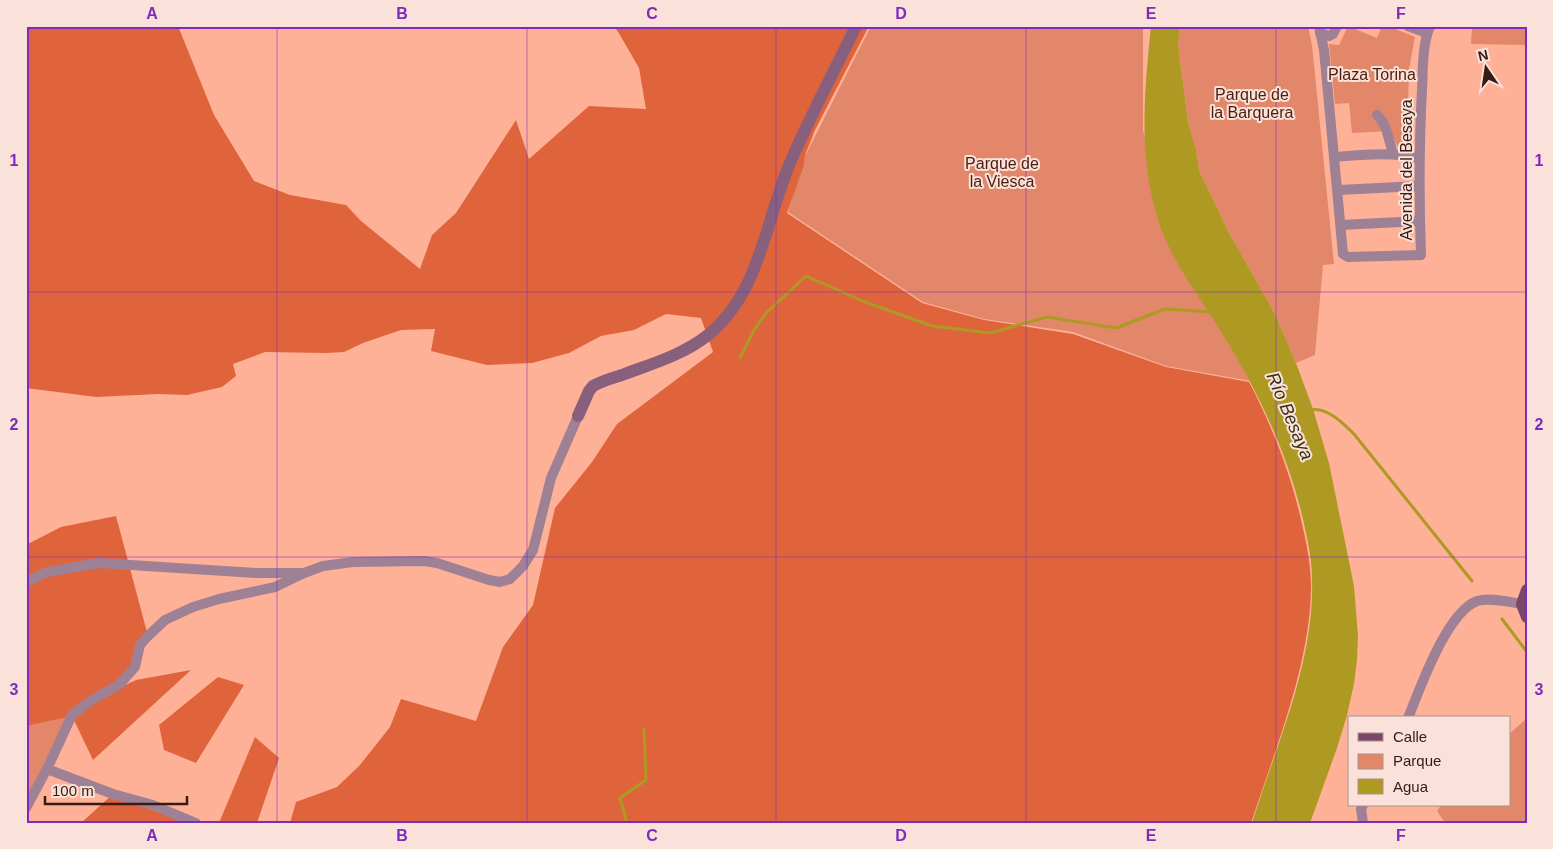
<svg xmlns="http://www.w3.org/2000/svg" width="1553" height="849" font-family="Helvetica,sans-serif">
<rect width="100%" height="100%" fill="#ffb198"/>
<g fill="#e3876a">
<path d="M871 26H1143V131L1161 180 1262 383 1166 366 1073 332 984 319 923 302 788 212 804 158Z"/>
<path d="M1180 26H1308L1312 45 1334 264 1323 265 1315 355 1296 363 1275 314 1228 231 1199 170 1196 149 1188 122 1178 45Z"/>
<path d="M1348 26 1377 38 1382 26H1388L1415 37 1409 69 1407 153 1397 146 1391 131 1352 133 1349 103 1335 104 1329 44 1339 45Z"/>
<path d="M1472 26H1527V45L1471 44Z"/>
<path d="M72 715 26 808V726Z"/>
<path d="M1527 718V823H1445L1437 811 1441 805H1509V734Z"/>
</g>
<g fill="#df643c">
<path d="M26 26H178L214 115 254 181 290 195 346 205 361 221 420 269 432 235 456 213 516 120 529 159 589 106 646 109 639 68 620 35 614 26H869L814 132C811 143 803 155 804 165L787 213 922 303 984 320 1073 334 1166 367 1249 382C1273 428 1291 474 1302 524 1307 545 1311 566 1311 588 1310 665 1275 750 1251 823H290L296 802 337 787 360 765 390 727 401 699 476 721 503 647 533 605 555 508 592 462 617 424 713 352 701 318 666 314 634 330 601 336 569 353 532 363 487 365 431 351 435 329 401 330 363 343 344 352 326 353 265 352 233 364 236 376 222 387 187 395 158 394 96 397 26 388Z"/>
<path d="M116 516 148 636 132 668 93 700 136 680 191 670 93 760 72 716 26 726V545L61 527Z"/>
<path d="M218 677 244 685 196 763 164 750 159 725Z"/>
<path d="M255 737 279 758 257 823H219Z"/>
<path d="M113 794 185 823H81Z"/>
</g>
<path fill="#ae9923" d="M1151 26H1180L1178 45 1188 122 1196 149 1199 170 1228 231 1275 314 1296 363 1313 409 1329 463 1354 586 1358 636 1357 660 1354 684 1347 715 1337 748 1310 823H1252C1277 743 1315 662 1312 577 1312 558 1307 538 1303 519 1287 451 1257 389 1220 330 1199 295 1172 262 1159 223 1138 158 1144 94 1151 26Z"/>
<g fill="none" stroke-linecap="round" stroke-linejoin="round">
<g stroke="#ae9923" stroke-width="3">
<path d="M740 358 754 330 767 312 806 276 865 302 932 326 990 333 1047 317 1116 328 1165 309 1212 312"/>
<path d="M1311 410C1326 406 1344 424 1354 434L1472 581"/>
<path d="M1502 619 1527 652"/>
<path d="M627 823 620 798 646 780 644 729"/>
</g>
<g stroke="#9e8195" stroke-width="10">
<path d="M1319 26 1324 50 1343 254 1348 257 1421 255C1419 200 1419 145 1422 90 1423 69 1422 46 1430 26"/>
<path d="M1408 26 1427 33"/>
<path d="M1320 33 1329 36 1333 34 1337 26"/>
<path d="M1377 115C1387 124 1389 141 1393 154"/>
<path d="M1334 157C1362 155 1392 151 1419 159"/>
<path d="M1338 190 1419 186"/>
<path d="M1341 225 1420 221"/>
<path d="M26 582 47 572 99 563 256 573H302"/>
<path d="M1408 718C1420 689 1446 613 1477 601 1490 597 1509 602 1522 604"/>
<path d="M47 769 113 794 153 805 196 823"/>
<path d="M1363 805 1361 809 1363 823"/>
<path d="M26 808 47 769 72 715 90 701 120 684 135 667 140 645 148 636 165 620 193 607 219 599 275 587 304 573 323 566 353 562 424 561 437 563 489 580 500 582 510 579 523 566 533 550 551 478 578 416"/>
</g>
<path stroke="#885f7c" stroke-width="12" d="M578 416 589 391 593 386C602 381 612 378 622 375 651 364 683 355 708 335 760 293 765 222 790 163 810 116 834 72 856 26"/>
<path stroke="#78476a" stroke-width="12" d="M1527 590 1522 604 1527 617"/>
</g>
<path fill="none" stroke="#7b2cbf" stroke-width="1" stroke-opacity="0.55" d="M277 26V823M527 26V823M776 26V823M1026 26V823M1276 26V823M26 292H1527M26 557H1527"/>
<g text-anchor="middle" stroke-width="4" stroke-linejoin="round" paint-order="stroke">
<g font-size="16" fill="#4c1c0c" stroke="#fae1d9">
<text x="1372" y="80">Plaza Torina</text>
<text x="1252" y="100">Parque de<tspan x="1252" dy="18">la Barquera</tspan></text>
<text x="1002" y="169">Parque de<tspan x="1002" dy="18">la Viesca</tspan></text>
</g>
<g font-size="16" fill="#381b12" stroke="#fae1d9">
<text transform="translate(1406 170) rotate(-90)" y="6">Avenida del Besaya</text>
</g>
<g font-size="18" font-style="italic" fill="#343018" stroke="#fae1d9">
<text transform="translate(1290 416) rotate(67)" y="6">Río Besaya</text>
</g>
</g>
<rect width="1553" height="849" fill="none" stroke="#fae1d9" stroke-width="55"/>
<rect x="1348" y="716" width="162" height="90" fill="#fae1d9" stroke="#ac9289"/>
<rect x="1358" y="733" width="25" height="8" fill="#78476a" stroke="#ac9289"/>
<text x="1393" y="742" font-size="15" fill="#381b12">Calle</text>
<rect x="1358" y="754" width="25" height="15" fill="#e3876a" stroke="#ac9289"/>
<text x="1393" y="766" font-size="15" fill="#381b12">Parque</text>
<rect x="1358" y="779" width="25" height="15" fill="#ae9923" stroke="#ac9289"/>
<text x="1393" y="792" font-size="15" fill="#381b12">Agua</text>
<g transform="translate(1486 68) rotate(347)" stroke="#fae1d9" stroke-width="4" paint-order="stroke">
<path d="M0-4L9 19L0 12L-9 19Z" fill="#381b12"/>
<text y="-8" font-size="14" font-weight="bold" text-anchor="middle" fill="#381b12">N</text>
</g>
<path d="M45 796v8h142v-8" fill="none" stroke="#381b12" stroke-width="2.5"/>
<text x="52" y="796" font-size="15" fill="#381b12" stroke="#fae1d9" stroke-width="4" paint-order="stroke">100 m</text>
<rect x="28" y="28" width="1498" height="794" fill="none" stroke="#7b2cbf" stroke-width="2"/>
<g font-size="16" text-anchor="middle" font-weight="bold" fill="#7b2cbf">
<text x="152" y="19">A</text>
<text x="402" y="19">B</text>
<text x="652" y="19">C</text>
<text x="901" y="19">D</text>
<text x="1151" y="19">E</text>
<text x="1401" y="19">F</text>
<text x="14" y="166">1</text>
<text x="1539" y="166">1</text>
<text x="14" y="430">2</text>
<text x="1539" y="430">2</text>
<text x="14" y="695">3</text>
<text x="1539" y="695">3</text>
<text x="152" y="841">A</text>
<text x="402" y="841">B</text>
<text x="652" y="841">C</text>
<text x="901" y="841">D</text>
<text x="1151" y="841">E</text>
<text x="1401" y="841">F</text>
</g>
</svg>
